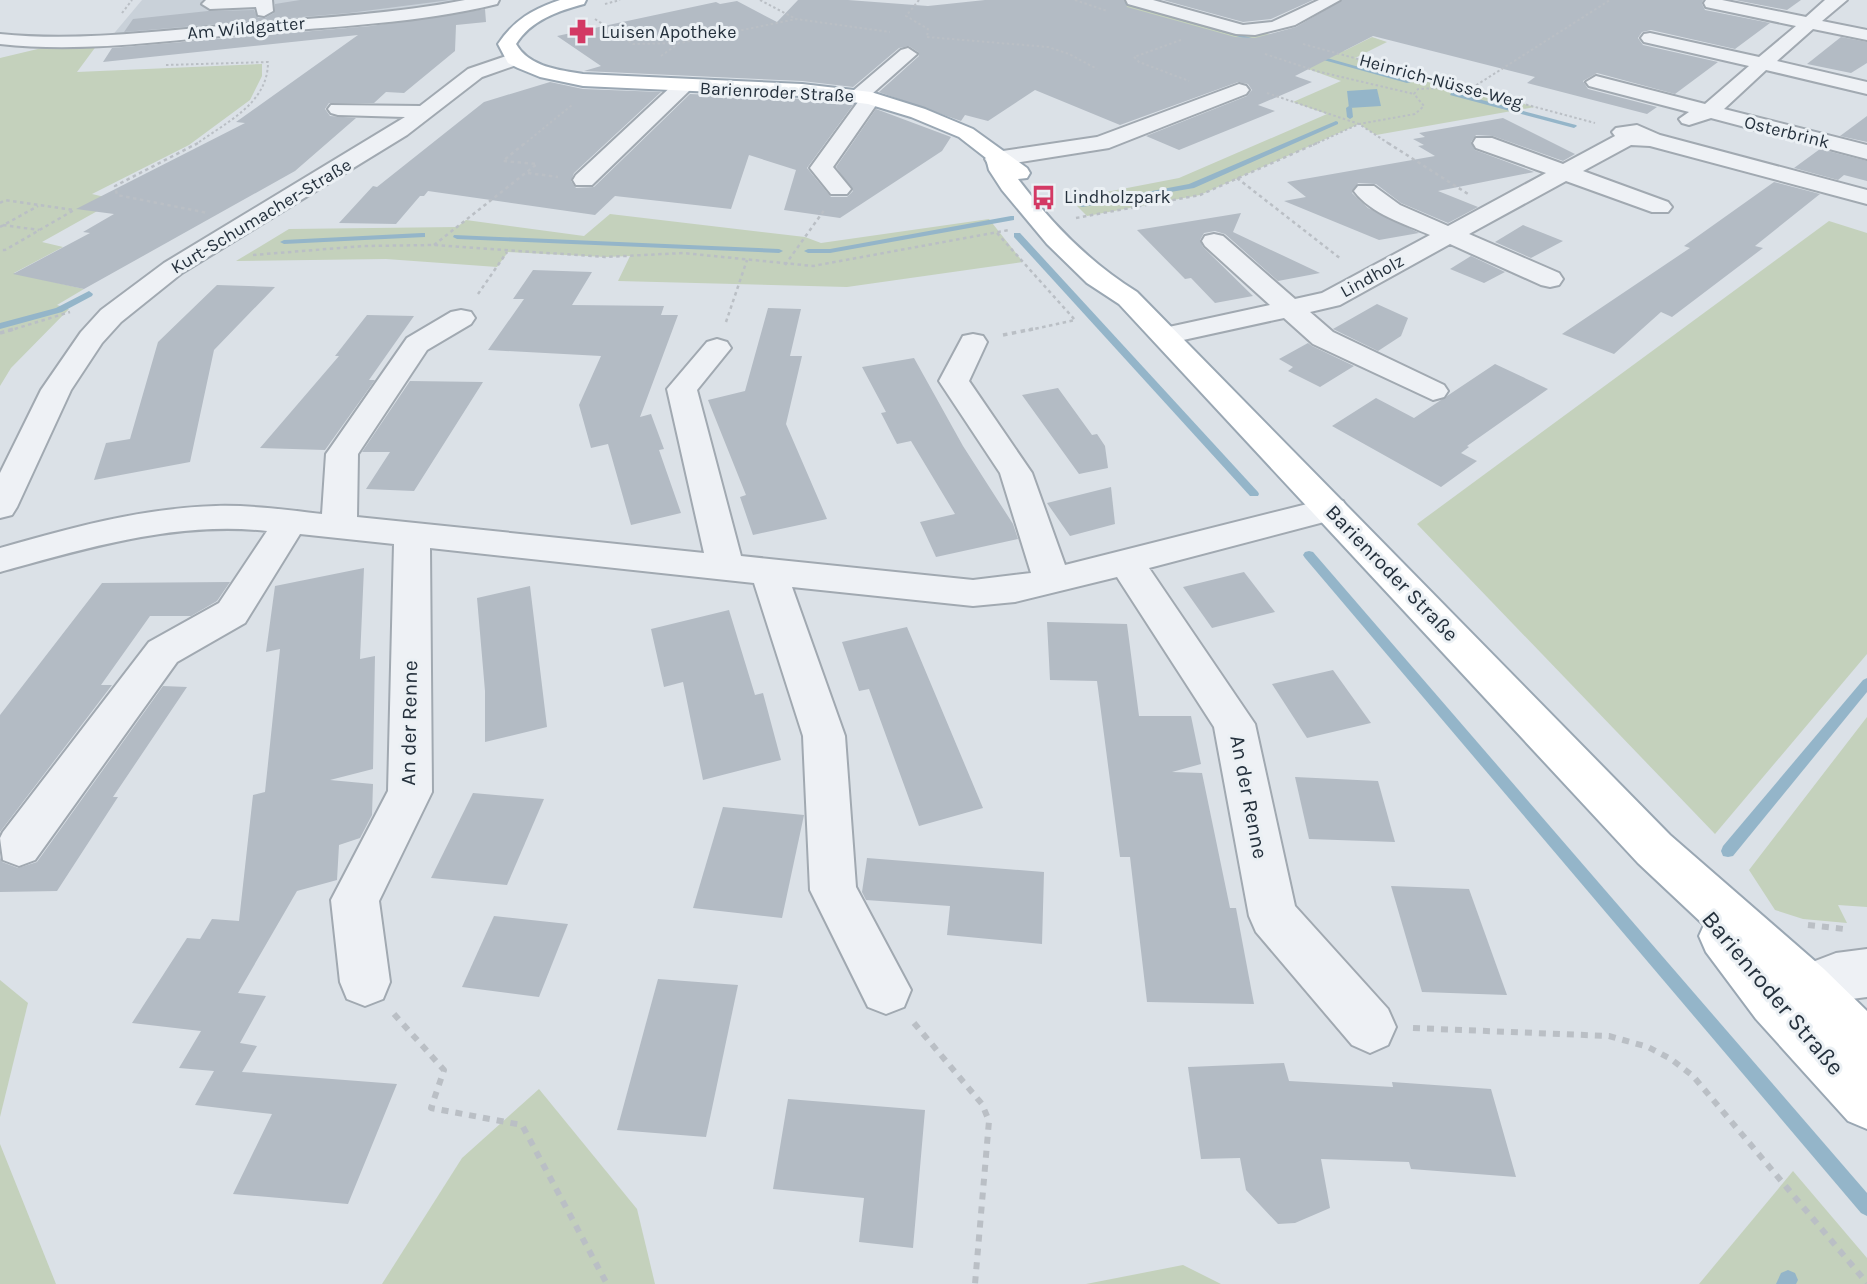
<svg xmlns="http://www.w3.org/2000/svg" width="1867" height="1284" font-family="Karla,sans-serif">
<rect width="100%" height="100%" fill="#dbe1e7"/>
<path fill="#c9d1d9" d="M142 0H476L400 11 111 37Z"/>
<g fill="#c4d1bc">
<path d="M1075 0H1134L1310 45 1315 43 1344 51 1372 37 1387 42 1355 58 1535 107 1376 135 1359 124 1200 195 1087 216 1070 199 1179 178 1327 114 1293 102 1341 81 1270 55Z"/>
<path d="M97 45 77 72 262 64V76L250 100 189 145 92 194 117 200 42 242 63 247 14 273 84 289 57 305 69 309 11 368 0 386V58L46 47Z"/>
<path d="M610 214 805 237 821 243 989 219 1023 262 847 287 618 281 630 256 605 257 508 252 497 267 386 259 236 261 289 229 457 227 466 220 584 236Z"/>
<path d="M1829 221 1867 233V654L1715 834 1417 524Z"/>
<path d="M1867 717V907L1838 905 1847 923 1803 919 1775 910 1749 870Z"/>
<path d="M0 980 28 1003 0 1117Z"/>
<path d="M539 1089 637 1209 655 1284H382L462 1158Z"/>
<path d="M0 1144 56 1284H0Z"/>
<path d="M1793 1171 1867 1258V1284H1699Z"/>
<path d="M1183 1265 1221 1284H1086Z"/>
</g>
<path fill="#94b5c9" d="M1377 89 1381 106 1349 108 1347 91Z"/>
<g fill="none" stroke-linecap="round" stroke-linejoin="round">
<g fill="#94b5c9" fill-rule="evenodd">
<path d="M1108 0H1117L1266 42 1261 43Z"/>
<path d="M1309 54H1313L1412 82 1407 83 1309 56Z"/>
<path d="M1452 92 1576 125 1577 126 1574 128 1450 95Z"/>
<path d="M1349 106 1352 108 1353 117 1350 119 1347 117 1346 108Z"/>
<path d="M1336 121 1338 122V124L1194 188 1082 207 1078 205 1189 184Z"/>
<path d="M1011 216H1014V220L830 253H808L804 251 808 249H830Z"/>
<path d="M422 233H425V237L284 244 280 242 284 240Z"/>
<path d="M1014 233H1020L1258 492 1259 494 1258 496H1250L1014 237Z"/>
<path d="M454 235 779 249 783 251 779 253 457 239 453 237Z"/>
<path d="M89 291 93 294 92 296 62 312 0 329V323L56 308Z"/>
<path d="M1309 551 1313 552 1867 1193V1216L1861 1213 1305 558 1303 555 1305 552Z"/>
<path d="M1867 678V692L1733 856 1728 857 1723 856 1721 851 1723 846 1863 680Z"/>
<path d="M1788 1270 1795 1273 1798 1280 1796 1284H1776L1781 1273Z"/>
</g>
</g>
<g fill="#b3bbc4">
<path d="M300 0H450L349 13 124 32 133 19 208 11 254 10 258 18H265L274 13 275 4Z"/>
<path d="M798 0H848L928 6 985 0H1124L1127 7 1235 37 1255 38 1296 27 1342 0H1703L1702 4 1705 10 1770 23 1735 49 1651 30 1642 32 1638 38 1643 45 1718 62 1675 94 1597 73 1583 81 1588 89 1657 107 1647 114 1527 83 1535 77 1373 36 1295 76 1312 82 1258 105 1275 111 1179 150 1146 136 1247 96 1252 90 1248 84 1238 82 1120 125 1035 90 988 121 965 115 961 121 879 92 919 56 918 52 909 46 899 48 853 87 802 81 584 71 601 66 557 36 716 2 720 4 737 1 777 22Z"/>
<path d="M1163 0H1313L1271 19 1243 22Z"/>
<path d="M1735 0H1801L1787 10Z"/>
<path d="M485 9 486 22 456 25 455 51 404 93 386 92 374 103H329L325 109 330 116 356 118 295 171 84 289 13 274 90 233 83 232 114 214 76 209 245 123 236 122 358 35 103 62 112 48 371 26Z"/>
<path d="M1841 37 1867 42V63L1851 73 1807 64Z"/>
<path d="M550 82 583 89 661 92 574 173 571 181 576 188 594 187 690 94 802 99 853 105 807 168 831 197H847L853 191 836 167 876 109 951 137 942 151 840 218 784 210 796 170 749 155 731 209 615 196 595 215 428 191 424 196H420L396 224 339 223 373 186 377 187 484 102Z"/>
<path d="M1867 116V142L1840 136Z"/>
<path d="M1503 118 1575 154 1563 161 1493 136 1476 135 1471 142 1475 150 1534 172 1438 191 1478 207 1448 223 1401 203 1376 184 1358 183 1352 193 1368 208 1419 233 1379 240 1284 201 1306 197 1287 182 1435 156 1418 146 1424 145 1413 139 1425 137 1419 133Z"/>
<path d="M1820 149 1867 161V181L1844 175 1838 180 1794 168Z"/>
<path d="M1774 182 1820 194 1755 246 1763 248 1672 317 1661 312 1614 354 1562 334 1690 248 1684 246Z"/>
<path d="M1241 213 1233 232 1320 273 1278 281 1225 234 1215 231 1204 233 1200 240 1203 247 1253 296 1215 303 1191 278 1185 279 1137 230Z"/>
<path d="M1523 225 1563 241 1531 258 1495 242Z"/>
<path d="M1471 256 1505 272 1484 283 1450 269Z"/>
<path d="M533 270 592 272 572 305 664 306 661 315H678L640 417 651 414 664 449 659 450 681 513 631 525 608 444 591 448 579 405 601 356 488 350 524 299H513Z"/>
<path d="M217 285 275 287 214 350 190 462 94 480 106 443 130 439 158 342Z"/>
<path d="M1377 304 1408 318 1401 336 1378 351 1333 329Z"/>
<path d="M768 308 801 309 790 356H802L786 424 827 519 753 535 740 497 746 495 708 400 745 391Z"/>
<path d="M367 315 414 316 369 380H375L325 450 260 448 339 356H335Z"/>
<path d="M1308 343 1312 346 1354 366 1320 387 1288 371 1293 367 1279 359Z"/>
<path d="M914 358 963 446 1013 524 1018 539 936 557 920 522 955 514 911 441 897 444 881 413 886 412 862 367Z"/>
<path d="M1495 364 1548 389 1467 446 1469 447 1461 453 1477 461 1441 487 1332 426 1376 398 1414 418Z"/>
<path d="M410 381 483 382 414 491 366 489 390 452H362Z"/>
<path d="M1058 388 1092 435 1097 434 1105 446 1108 468 1079 474 1022 395Z"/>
<path d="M1111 487 1115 524 1070 536 1047 503Z"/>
<path d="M364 568 360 659 375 656 373 769 330 780 373 784 372 815 360 838 339 845 337 880 297 891 238 993 266 996 240 1043 257 1046 242 1072 397 1084 348 1204 233 1194 272 1114 195 1105 214 1071 179 1068 201 1031 132 1023 187 938 200 939 212 919 239 921 253 795 265 792 280 649 266 652 275 586Z"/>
<path d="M1244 572 1275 612 1212 628 1183 587Z"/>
<path d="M230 582 217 601 191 616H150L101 685H112L0 832V715L102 583Z"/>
<path d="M530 586 547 727 485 742V691L477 598Z"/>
<path d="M729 610 755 695 763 693 781 760 703 780 683 682 664 687 651 629Z"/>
<path d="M1047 622 1127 624 1139 716H1191L1201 764 1172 772 1202 773 1230 908H1236L1254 1004 1147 1002 1130 857H1120L1097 681 1050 680Z"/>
<path d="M907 627 983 808 919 826 869 689 859 691 842 642Z"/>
<path d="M1333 670 1371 723 1307 738 1272 684Z"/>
<path d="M163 686 187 687 113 797H118L57 891 0 892V857L2 862 18 868 37 862Z"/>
<path d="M1295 777 1378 781 1395 842 1309 839Z"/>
<path d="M473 793 544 799 507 885 431 878Z"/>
<path d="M723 807 804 815 782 918 693 908Z"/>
<path d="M867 858 1044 872 1042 944 947 935 950 906 866 900 862 892Z"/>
<path d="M1391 886 1469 889 1507 995 1422 992Z"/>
<path d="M494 916 568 924 539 997 462 987Z"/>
<path d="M658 979 738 985 706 1137 617 1130Z"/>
<path d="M1284 1063 1289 1081 1393 1087 1392 1082 1491 1089 1516 1177 1411 1169 1409 1162 1321 1159 1330 1208 1295 1223 1278 1224 1246 1190 1240 1158 1201 1159 1188 1067Z"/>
<path d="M788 1099 925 1110 913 1248 859 1242 864 1198 773 1189Z"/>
</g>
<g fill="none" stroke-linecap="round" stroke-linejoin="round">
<defs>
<g id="minor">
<path d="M206 0H272L273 11 264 16 258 15 256 7 210 9 202 4Z"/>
<path d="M465 0H499L497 4C416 24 326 27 244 34 163 41 81 53 0 44V34C78 42 155 31 233 25 310 18 389 15 465 0Z"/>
<path d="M1126 0H1153L1243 25 1272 22 1319 0H1340L1295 25 1255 35 1236 34 1128 4Z"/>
<path d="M1706 0H1722L1806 17 1825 0H1847L1822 21 1867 30V40L1813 29 1777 61 1867 82V94L1766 70 1724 109 1867 145V159L1711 118 1689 125 1682 123 1679 119 1689 112 1589 86 1586 82 1596 76 1705 104 1749 66 1644 42 1641 38 1644 34 1650 33 1759 57 1796 26 1706 7 1704 3Z"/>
<path d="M908 48 917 54 873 93 881 98 833 167 851 189 847 194H831L810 168 858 102 850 100 847 96 901 50Z"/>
<path d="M515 53 524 59 522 63 482 77 407 135 182 273 121 322 102 343 71 390 17 507 12 515 0 518V473L41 390 81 332 101 310 164 263 405 117 338 115 331 113 328 109 331 105 420 106 468 69Z"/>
<path d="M683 80 693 86 690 90 592 185H576L573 180 576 175 676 82Z"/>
<path d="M1239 84 1246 86 1249 90 1246 94 1109 148 996 166 988 164 985 159 988 154 996 152 1097 137Z"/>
<path d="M1637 125 1660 135 1867 190V204L1650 146 1631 145 1583 171 1668 202 1672 207 1668 212H1652L1566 181 1469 234 1559 273 1563 279 1559 285 1550 287 1541 285 1450 244 1340 305 1310 312 1333 332 1444 385 1448 391 1444 397 1433 400 1313 344 1284 318 1165 344 1155 342 1151 336 1155 330 1270 305 1205 246 1202 241 1205 236 1214 234 1223 236 1295 299 1322 293 1430 235C1405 224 1371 214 1354 191L1358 186H1374L1400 205 1448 226 1546 173 1476 148 1473 143 1476 138H1492L1563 164 1615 136 1612 132 1616 128Z"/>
<path d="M461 310 471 312 475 318 471 324 427 350 358 454 357 517 704 553 667 389 707 342 717 339 727 342 731 348 697 390 741 556 973 580 1031 573 1000 473 939 381 963 336 973 334 983 336 987 342 969 381 1032 473 1065 565 1331 498 1343 501 1348 509 1343 517 1149 568 1255 724 1295 906 1388 1009 1396 1027 1388 1045 1370 1053 1352 1045 1256 932 1249 916 1214 727 1117 577 1015 602 973 606 792 587 845 736 856 887 911 990 904 1007 886 1014 868 1007 810 890 803 736 754 583 430 548 432 792 379 901 390 982 383 999 365 1006 347 999 340 982 331 900 388 791 394 544 300 534 245 623 177 662 35 860 19 866 3 860 0 838 3 832 149 642 219 603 267 531C176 521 87 548 0 572V548C70 528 142 508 216 506 251 505 287 510 322 514L326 454 331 447 407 338 451 312Z"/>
<path d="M1867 949V997L1836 1001 1786 1021 1768 1013 1761 996 1768 979 1836 953Z"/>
</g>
<path id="major" d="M560 0H586L584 4C558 11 531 20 516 44 529 67 559 70 583 74L802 84 871 92 925 109 973 129 1027 168 1030 173 1027 178 1018 179C1051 223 1090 263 1137 292L1670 835 1824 969 1867 1011V1129L1848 1121 1756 1019 1706 952 1699 936 1704 925 1638 863 1119 304 1087 283 1047 244 1002 190 989 170 986 158 959 137 911 117 868 104 802 96 583 86 540 77 518 68 508 63 498 44C514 20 533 9 560 0Z"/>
</defs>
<use href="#minor" stroke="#a1a9b1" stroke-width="4"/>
<use href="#major" stroke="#9aa7b3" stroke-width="4"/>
<g stroke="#babfc5" stroke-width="2" stroke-dasharray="2.5 2.5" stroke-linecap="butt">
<path d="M760 0 796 19"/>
<path d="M919 0 906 16 928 29 927 37"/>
<path d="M1075 0 1107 11"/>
<path d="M605 4 620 0"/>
<path d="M122 13 132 0"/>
<path d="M595 19 633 44 680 43 796 19 890 32"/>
<path d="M927 37 1048 47 1069 54 1097 69"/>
<path d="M1181 40 1134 57 1139 62 1189 81"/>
<path d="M1303 44 1457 86"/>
<path d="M1265 54 1316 71 1414 94"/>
<path d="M661 56 679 43"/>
<path d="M166 65 268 62C268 104 226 122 195 145"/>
<path d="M1468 89 1595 123"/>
<path d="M1267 93 1359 124 1391 145"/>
<path d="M523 145 572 105"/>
<path d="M1313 145 1359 124 1415 114 1424 106 1414 94 1418 89 1475 86 1610 0"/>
</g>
<g stroke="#babfc5" stroke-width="2.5" stroke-dasharray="3.5 3.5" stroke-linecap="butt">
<path d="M198 143 115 186 117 195 208 213"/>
<path d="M1388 143 1468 194"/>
<path d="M528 173 558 177"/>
<path d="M1237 178 1341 259"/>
<path d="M0 203 5 200 74 210 5 250H0"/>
<path d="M1076 218 1200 195 1317 143"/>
<path d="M3 225 39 230"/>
<path d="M0 227 38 206"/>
<path d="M997 233 1075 320 1025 331"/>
<path d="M434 245 537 164 503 161 525 143"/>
<path d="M253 255 364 246 434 245 605 257 683 253 813 266 1009 230"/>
<path d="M785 265 825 209"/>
<path d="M478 294 507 252"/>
<path d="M726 322 747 260"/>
<path d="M8 331 70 312"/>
</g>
<g stroke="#babfc5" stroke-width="3.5" stroke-dasharray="4.5 4.5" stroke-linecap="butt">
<path d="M0 333 14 329"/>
<path d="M1003 335 1033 329"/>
</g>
<g stroke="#babfc5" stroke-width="6" stroke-dasharray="7 7" stroke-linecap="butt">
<path d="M1808 925 1844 929"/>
<path d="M394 1014 444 1070 431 1108 522 1125 607 1284"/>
<path d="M914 1023 982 1104 989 1121 975 1284"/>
<path d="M1413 1028 1609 1036 1648 1047 1671 1059 1693 1076 1867 1283"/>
</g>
<use href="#minor" fill="#eef1f5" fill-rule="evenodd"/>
<use href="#major" fill="#fff" fill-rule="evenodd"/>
</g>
<defs>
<symbol id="pharmacy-bare" viewBox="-9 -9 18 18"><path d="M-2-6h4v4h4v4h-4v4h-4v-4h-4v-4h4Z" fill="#d33964" stroke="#ebf0f4" stroke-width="2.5" paint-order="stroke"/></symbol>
<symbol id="bus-bare" viewBox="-9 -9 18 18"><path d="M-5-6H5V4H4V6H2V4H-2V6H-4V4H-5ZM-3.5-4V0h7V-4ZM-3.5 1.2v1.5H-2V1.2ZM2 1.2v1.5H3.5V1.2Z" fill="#d33964" stroke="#ebf0f4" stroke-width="2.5" paint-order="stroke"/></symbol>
</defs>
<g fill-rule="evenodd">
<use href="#pharmacy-bare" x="564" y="14" width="35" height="35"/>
<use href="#bus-bare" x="1026" y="180" width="35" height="35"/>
</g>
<g text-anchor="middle" stroke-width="6" stroke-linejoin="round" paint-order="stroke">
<g font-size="18" fill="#25313d" stroke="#ebf0f4">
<text transform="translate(246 28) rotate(-5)" y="6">Am Wildgatter</text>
<text transform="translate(1441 81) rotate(15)" y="6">Heinrich-Nüsse-Weg</text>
<text transform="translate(777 92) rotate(3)" y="6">Barienroder Straße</text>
<text transform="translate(1787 132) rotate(14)" y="6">Osterbrink</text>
<text transform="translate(261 216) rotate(-31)" y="6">Kurt-Schumacher-Straße</text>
<text transform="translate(1372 276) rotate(-29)" y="6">Lindholz</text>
</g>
<g font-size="18" fill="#25313d" stroke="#ebf0f4" text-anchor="start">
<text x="601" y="38">Luisen Apotheke</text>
<text x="1064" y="203">Lindholzpark</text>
</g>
<g font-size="21" fill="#25313d" stroke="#ebf0f4">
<text transform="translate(1392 573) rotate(46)" y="7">Barienroder Straße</text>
<text transform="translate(409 723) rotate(-89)" y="7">An der Renne</text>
<text transform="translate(1249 797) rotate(79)" y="7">An der Renne</text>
</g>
<g font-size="24" fill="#25313d" stroke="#ebf0f4">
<text transform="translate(1773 993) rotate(50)" y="8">Barienroder Straße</text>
</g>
</g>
</svg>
